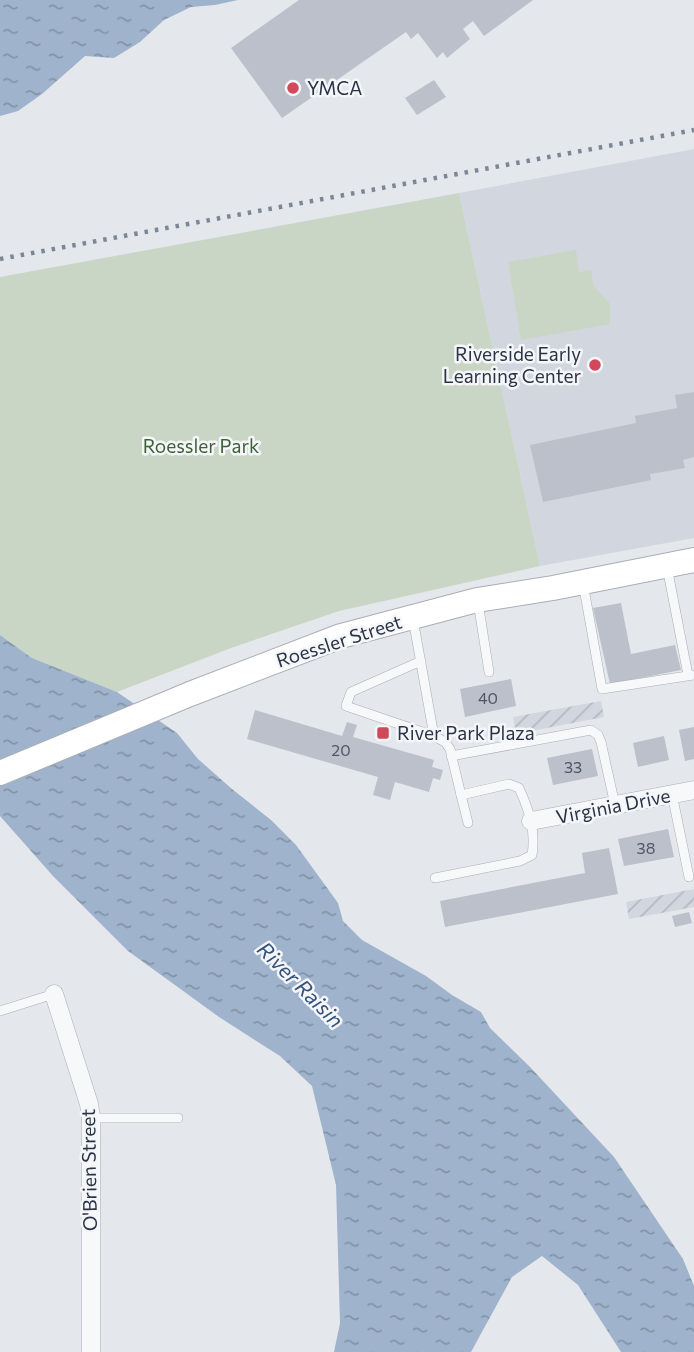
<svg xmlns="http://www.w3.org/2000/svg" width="694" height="1352" font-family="Commissioner,sans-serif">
<defs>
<pattern id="industrial-furrows" width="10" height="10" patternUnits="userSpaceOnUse" patternTransform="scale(1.75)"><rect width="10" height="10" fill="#d2d6de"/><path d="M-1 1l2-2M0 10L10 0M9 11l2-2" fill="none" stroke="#b4b8c0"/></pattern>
<pattern id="water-ripples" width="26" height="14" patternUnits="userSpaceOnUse" patternTransform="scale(1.75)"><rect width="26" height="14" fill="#9fb4cc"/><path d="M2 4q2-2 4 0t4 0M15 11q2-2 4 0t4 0" fill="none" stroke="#8293a7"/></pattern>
</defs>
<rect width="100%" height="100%" fill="#e4e7ec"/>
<path fill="#d2d6de" d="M694 149V538L540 566 459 193Z"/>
<g fill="url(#industrial-furrows)">
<path d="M601 701 604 717 516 734 513 717Z"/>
<path d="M694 889V907L629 919 626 902Z"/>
</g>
<g fill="#c9d6c5">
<path d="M459 193 540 566 339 611 231 648 117 692 32 658 0 635V277Z"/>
<path d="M576 250 579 272 591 270 593 285 610 304V324L521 340 508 262Z"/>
</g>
<g fill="url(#water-ripples)">
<path d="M0 0H238L215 5 191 7 164 20 140 42 114 58 85 56 42 94 18 111 0 116Z"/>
<path d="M0 635 32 658 117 692 177 733 198 759 232 789 271 820 296 845 338 903 343 921 362 940 426 976 452 995 481 1012 490 1028 530 1067 614 1157 683 1259 694 1286V1352H621L578 1285 542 1256 512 1277 471 1352H334L340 1323 336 1185 312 1086 280 1056 219 1017 128 951 53 876 0 816Z"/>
</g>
<g fill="#bbc0ca">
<path d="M299 0H533L484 36 473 21 463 29 470 39 447 58 443 52 437 58 418 33 411 39 406 32 282 118 231 48Z"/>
<path d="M434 80 446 97 417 115 405 98Z"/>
<path d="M694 392V457L683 460 685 468 650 474 651 480 543 502 530 445 636 423 635 416 677 408 675 395Z"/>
<path d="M621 603 631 654 675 645 681 670 610 684 593 608Z"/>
<path d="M511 679 516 706 465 717 460 689Z"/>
<path d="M255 710 342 736 347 722 357 725 353 737 434 760 432 767 443 770 440 780 433 778 429 792 395 782 390 800 373 795 378 777 247 739Z"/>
<path d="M694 727V759L685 761 679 730Z"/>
<path d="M664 736 669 760 638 767 633 743Z"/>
<path d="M592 749 598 776 553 785 547 758Z"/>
<path d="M668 829 674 857 624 866 618 839Z"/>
<path d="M609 848 618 894 445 927 440 901 585 873 582 853Z"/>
<path d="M689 912 692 923 675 927 672 916Z"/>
</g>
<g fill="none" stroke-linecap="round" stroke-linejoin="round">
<defs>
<g id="lane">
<path d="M667 567 688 675"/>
<path d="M583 583 602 689 694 675"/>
<path d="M478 602 489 672"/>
<path d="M413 619 434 736 346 706 351 692 421 661"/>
<path d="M434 736 445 742 450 749 461 795"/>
<path d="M451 756 591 730 598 735 601 742 615 805"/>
<path d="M672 794 689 877"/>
<path d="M435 878 520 861 532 855C536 831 529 810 519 788L509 784 461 795 468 823"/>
<path d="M0 1011 54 994"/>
<path d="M91 1118H178"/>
</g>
<g id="street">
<path d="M531 821 694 790"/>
<path d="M54 994 89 1104 91 1118V1352"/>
</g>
<path id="secondary" d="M0 773 190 694 341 636 477 600 553 588 694 560"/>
</defs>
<use href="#lane" stroke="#a9aeb7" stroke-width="10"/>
<use href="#street" stroke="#a9aeb7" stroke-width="19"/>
<use href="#secondary" stroke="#a9aeb7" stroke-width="26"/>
<use href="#lane" stroke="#f7f8fa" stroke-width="9"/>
<use href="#street" stroke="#f7f8fa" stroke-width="18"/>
<use href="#secondary" stroke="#fff" stroke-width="24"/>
<path stroke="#7d8696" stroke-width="4.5" stroke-dasharray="3.5 7" stroke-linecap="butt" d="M0 259 694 130"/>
</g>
<g fill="#d1495b" stroke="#f4f6f9" stroke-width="2.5">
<circle cx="293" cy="88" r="7"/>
<circle cx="595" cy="365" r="7"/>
<rect x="376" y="726" width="14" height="14" rx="3.5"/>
</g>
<g text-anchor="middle" stroke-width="5" stroke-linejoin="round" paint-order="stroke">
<g font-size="16" fill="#4f5766">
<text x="488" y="704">40</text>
<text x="341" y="756">20</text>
<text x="573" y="773">33</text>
<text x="646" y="854">38</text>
</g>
<g font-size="19" fill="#2b3445" stroke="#f4f6f9" text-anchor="start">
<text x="307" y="95">YMCA</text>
<text x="581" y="361" text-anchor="end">Riverside Early<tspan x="581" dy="22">Learning Center</tspan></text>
<text x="397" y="740">River Park Plaza</text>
</g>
<g font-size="19" fill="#3f6138" stroke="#f4f6f9">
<text x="201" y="453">Roessler Park</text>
</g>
<g font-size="19" fill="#2b3445" stroke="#f4f6f9">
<text transform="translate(339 641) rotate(-18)" y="7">Roessler Street</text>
<text transform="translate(613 806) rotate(-11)" y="7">Virginia Drive</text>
<text transform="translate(89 1170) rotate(-91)" y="7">O'Brien Street</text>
</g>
<g font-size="21" font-style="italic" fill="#34527a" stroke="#f4f6f9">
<text transform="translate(300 985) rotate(45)" y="7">River Raisin</text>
</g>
</g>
</svg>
